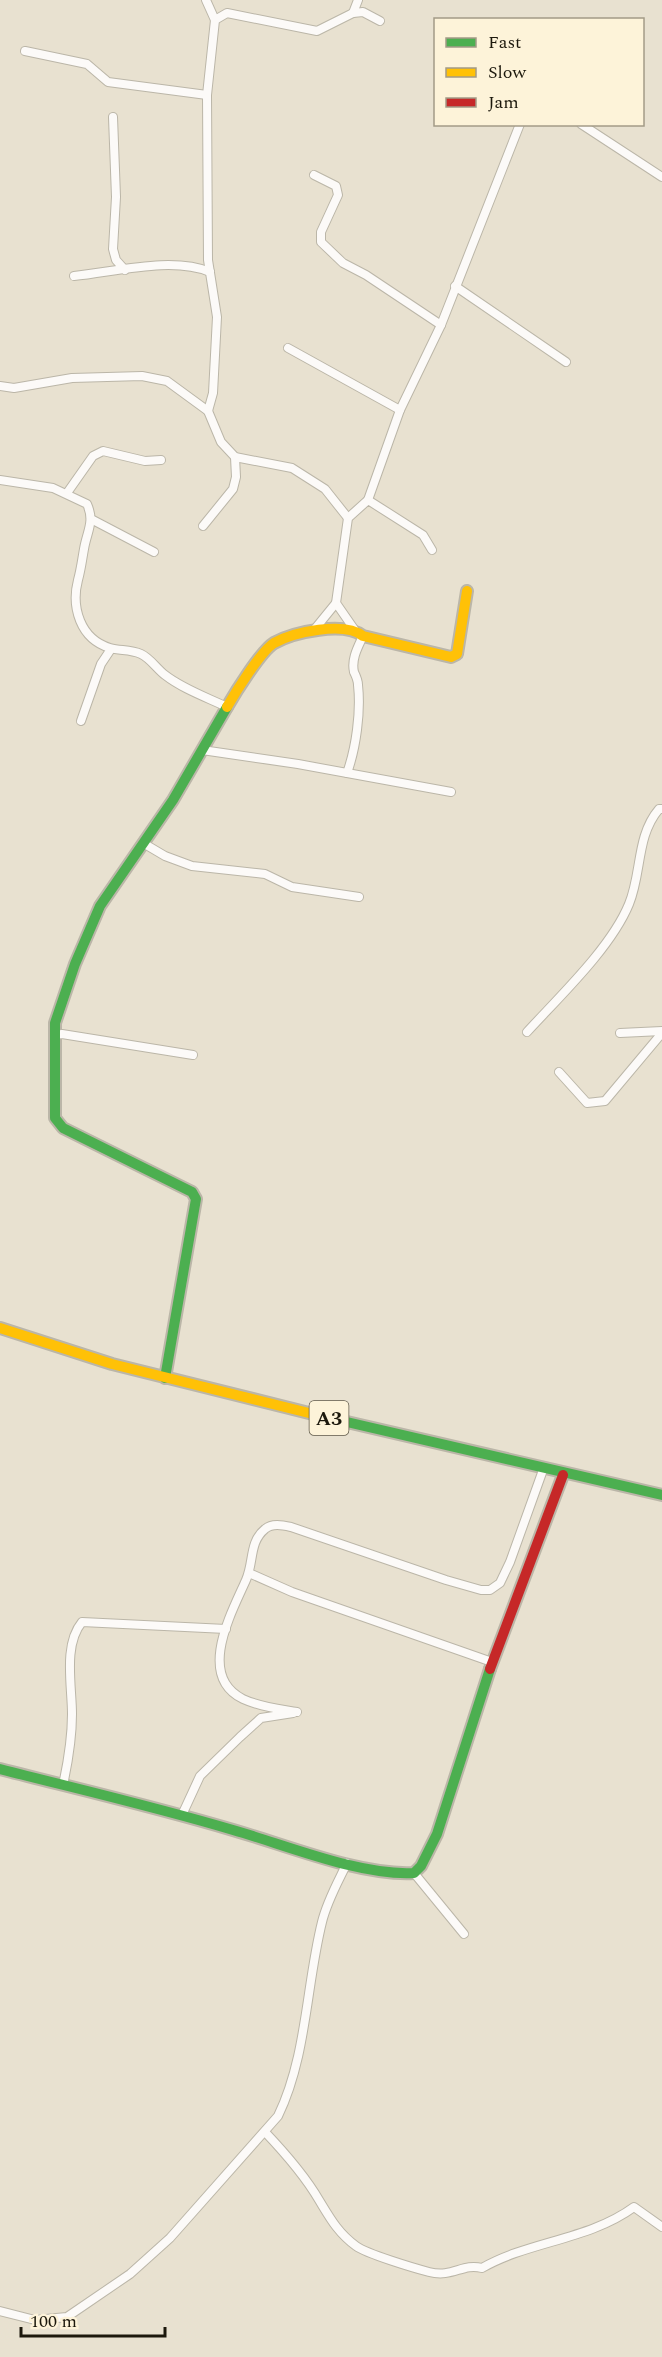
<svg xmlns="http://www.w3.org/2000/svg" width="662" height="2357" font-family="Spectral,serif">
<rect width="100%" height="100%" fill="#e8e1d0"/>
<g fill="none" stroke-linecap="round" stroke-linejoin="round">
<defs>
<g id="street">
<path d="M206 0 215 20"/>
<path d="M353 13 363 12 380 21"/>
<path d="M25 51 87 64 108 82 207 95"/>
<path d="M113 117 116 197 113 249 116 260 125 270"/>
<path d="M581 124 662 177"/>
<path d="M314 175 336 186 338 195 321 232V242L343 263 366 275 441 325"/>
<path d="M74 276C115 272 172 256 210 272"/>
<path d="M455 286 566 362"/>
<path d="M288 348 400 410 368 500"/>
<path d="M0 386 14 388 72 378 142 376 167 381 208 411"/>
<path d="M400 410 441 325 520 124"/>
<path d="M0 480 53 488 87 504C95 522 87 531 84 549 82 560 81 569 78 580 71 607 80 639 110 648 120 651 130 649 141 654 150 658 157 669 165 675 183 689 206 697 227 707"/>
<path d="M67 493 93 456 103 451 145 461 161 460"/>
<path d="M348 518 325 489 292 468 235 457 221 442 208 411 213 393 217 317 208 260 207 95 215 20 227 13 317 31 353 13 358 0"/>
<path d="M91 519 154 552"/>
<path d="M203 526 233 489 236 477 235 457"/>
<path d="M354 629 336 603 348 518 368 500 423 535 432 550"/>
<path d="M314 630 336 603"/>
<path d="M81 721 101 664 111 649"/>
<path d="M202 750 298 764 451 792"/>
<path d="M347 773C356 748 361 712 358 685 358 680 356 676 354 672 351 659 358 647 363 636"/>
<path d="M143 843 165 856 192 866 265 874 292 887 359 897"/>
<path d="M527 1032C559 997 611 948 629 904 642 873 636 836 659 809H662"/>
<path d="M620 1033 662 1031"/>
<path d="M55 1035 62 1034 193 1055"/>
<path d="M559 1072 587 1103 605 1101 662 1033"/>
<path d="M249 1573 292 1592 492 1662"/>
<path d="M297 1712C280 1709 260 1707 243 1699 196 1676 232 1612 246 1580 254 1562 249 1542 265 1529 272 1523 282 1525 291 1527L446 1580 481 1590H490L500 1583 510 1562 543 1470"/>
<path d="M63 1785C68 1762 72 1738 72 1714 72 1686 63 1645 82 1622L226 1629"/>
<path d="M182 1815 200 1776 240 1737 261 1718 293 1713"/>
<path d="M414 1873 464 1934"/>
<path d="M265 2132C284 2152 305 2176 319 2200 330 2218 338 2233 356 2246 367 2254 414 2268 429 2272 453 2278 462 2263 482 2268 529 2241 589 2240 634 2207L662 2227"/>
<path d="M0 2311 35 2320 67 2317 130 2274 170 2238 278 2116C307 2056 306 1986 322 1922 327 1901 338 1882 347 1863"/>
</g>
<g id="fast">
<path d="M165 1378 196 1199 192 1192 63 1128 55 1118V1023L75 964 100 906 173 800 227 707"/>
<path d="M321 1416 662 1495"/>
<path d="M0 1769C78 1789 156 1807 233 1830 286 1845 360 1876 414 1873L421 1866 437 1834 490 1669"/>
</g>
<g id="slow">
<path d="M227 707C235 693 261 651 274 643 294 632 344 621 363 636L451 657 457 654 467 591"/>
<path d="M0 1328 112 1364 321 1416"/>
</g>
<path id="jam" d="M490 1669 563 1475"/>
</defs>
<use href="#street" stroke="#bbb6a8" stroke-width="10"/>
<use href="#fast" stroke="#bbb6a8" stroke-width="14"/>
<use href="#slow" stroke="#bbb6a8" stroke-width="14"/>
<use href="#jam" stroke="#bbb6a8" stroke-width="14"/>
<use href="#street" stroke="#fcfaf8" stroke-width="8"/>
<use href="#fast" stroke="#4caf50" stroke-width="10"/>
<use href="#slow" stroke="#ffc107" stroke-width="10"/>
<use href="#jam" stroke="#c62828" stroke-width="10"/>
</g>
<g text-anchor="middle" stroke-width="4.5" stroke-linejoin="round" paint-order="stroke">
<rect fill="#fdf3d9" stroke="#605a4a" stroke-width="1.5" x="309.5" y="1401" width="39" height="34" rx="4.5"/>
<g font-size="20" font-weight="bold" fill="#1c180c">
<text x="329" y="1425">A3</text>
</g>
</g>
<rect x="434" y="18" width="210" height="108" fill="#fdf3d9" stroke="#a39b87" stroke-width="1.5"/>
<rect x="446" y="38" width="30" height="9" fill="#4caf50" stroke="#a39b87" stroke-width="1.5"/>
<text x="488" y="48" font-size="18" fill="#1c180c">Fast</text>
<rect x="446" y="68" width="30" height="9" fill="#ffc107" stroke="#a39b87" stroke-width="1.5"/>
<text x="488" y="78" font-size="18" fill="#1c180c">Slow</text>
<rect x="446" y="98" width="30" height="9" fill="#c62828" stroke="#a39b87" stroke-width="1.5"/>
<text x="488" y="108" font-size="18" fill="#1c180c">Jam</text>
<path d="M21 2327v9h144v-9" fill="none" stroke="#1c180c" stroke-width="3"/>
<text x="30" y="2327" font-size="18" fill="#1c180c" stroke="#fdf3d9" stroke-width="4.5" paint-order="stroke">100 m</text>
</svg>
